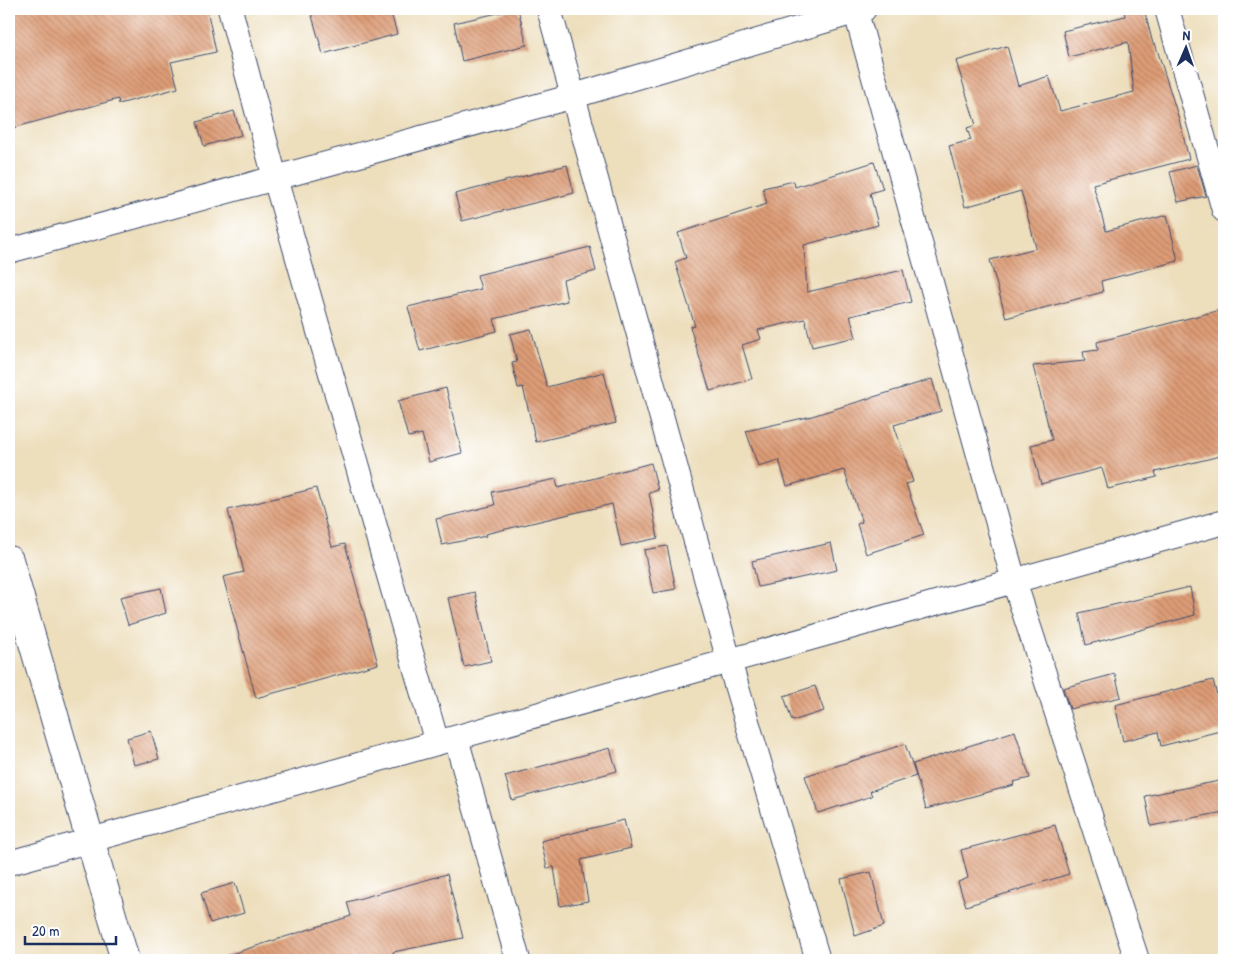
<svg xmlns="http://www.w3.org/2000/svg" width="1233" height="969" font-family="'Patrick Hand',sans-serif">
<defs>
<pattern id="building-back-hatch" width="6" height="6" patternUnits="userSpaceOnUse" patternTransform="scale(1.25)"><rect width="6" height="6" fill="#de9c76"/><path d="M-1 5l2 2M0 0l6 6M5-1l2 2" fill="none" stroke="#b38064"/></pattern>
</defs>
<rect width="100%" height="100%" fill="#fff"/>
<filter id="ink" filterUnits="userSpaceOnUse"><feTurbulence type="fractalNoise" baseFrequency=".02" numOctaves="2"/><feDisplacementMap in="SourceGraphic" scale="10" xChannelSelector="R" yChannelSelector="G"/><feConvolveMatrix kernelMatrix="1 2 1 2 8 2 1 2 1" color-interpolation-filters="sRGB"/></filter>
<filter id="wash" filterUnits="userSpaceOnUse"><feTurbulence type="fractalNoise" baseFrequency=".0096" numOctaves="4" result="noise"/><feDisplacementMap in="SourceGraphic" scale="20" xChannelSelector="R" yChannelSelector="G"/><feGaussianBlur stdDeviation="1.12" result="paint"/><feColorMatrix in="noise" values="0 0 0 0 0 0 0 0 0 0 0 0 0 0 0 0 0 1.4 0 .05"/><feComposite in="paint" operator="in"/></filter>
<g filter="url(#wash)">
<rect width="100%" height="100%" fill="#eddebc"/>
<g id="blocks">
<g fill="url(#building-back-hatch)">
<path d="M9 9H207L216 52 171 62 178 88 119 104 118 99 9 129Z"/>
<path d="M310 9H390L397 34 323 54Z"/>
<path d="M515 9H518L527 45 462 61 454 23Z"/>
<path d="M1124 9H1144L1153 44 1155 43 1179 119 1189 159 1093 184 1106 231 1167 215 1178 261 1101 281 1103 292 1006 318 990 260 1036 248 1021 191 965 207 949 146 971 140 967 128 976 125 956 61 1007 46 1018 86 1049 76 1060 111 1134 92 1128 42 1069 57 1063 31 1125 16Z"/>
<path d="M234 111 241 135 204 146 197 122Z"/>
<path d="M874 162 883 189 870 193 878 225 804 245 807 292 903 270 911 302 850 316 856 337 812 347 805 319 758 330 761 339 742 345 752 379 710 391 690 327 695 326 675 262 686 258 678 233 767 204 763 188 794 181 795 187Z"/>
<path d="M567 165 574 193 462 221 455 194Z"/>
<path d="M1197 165 1206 196 1178 202 1170 172Z"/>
<path d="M590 247 596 271 563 280 567 301 494 319 497 331 420 351 408 307 481 289 477 275Z"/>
<path d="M1224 309V455L1155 472 1157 477 1108 489 1102 468 1041 484 1031 445 1052 440 1033 366 1085 361 1083 352 1098 350 1097 342Z"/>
<path d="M531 329 547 387 604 372 616 423 536 442 523 387 518 388 512 363 517 362 510 334Z"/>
<path d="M932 379 941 411 894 425 913 482 906 484 924 535 866 554 857 524 862 522 844 470 787 486 779 460 758 466 746 431 812 416Z"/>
<path d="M446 388 462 453 429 462 422 434 408 437 398 401Z"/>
<path d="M651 463 658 490 649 493 658 538 621 546 612 504 485 534 486 536 442 545 436 519 495 505 492 492 556 479 558 488Z"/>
<path d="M316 488 332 547 345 544 378 664 256 698 223 577 244 572 228 510Z"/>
<path d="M831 543 837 570 758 587 752 561Z"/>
<path d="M667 546 676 589 653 593 644 550Z"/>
<path d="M1190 587 1195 615 1086 645 1079 613Z"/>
<path d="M161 588 166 613 128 625 120 597Z"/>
<path d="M475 592 491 661 464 667 448 598Z"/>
<path d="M1115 674 1121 697 1070 709 1063 688Z"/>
<path d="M1213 680 1218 699 1224 698V730L1161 746 1158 732 1123 741 1115 705Z"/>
<path d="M815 686 824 711 792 721 784 696Z"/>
<path d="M151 731 159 759 134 765 127 738Z"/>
<path d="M1015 731 1030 778 1013 782 1014 785 926 809 913 764Z"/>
<path d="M905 744 916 776 870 791 872 796 818 813 805 776Z"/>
<path d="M610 748 617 771 512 800 505 776Z"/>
<path d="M1224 780V812L1151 826 1145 796Z"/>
<path d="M624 820 631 848 581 860 588 901 560 906 554 867 547 868 541 841Z"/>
<path d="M1055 825 1069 874 966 906 958 882 968 878 961 850Z"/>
<path d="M871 872 884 926 855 936 841 879Z"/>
<path d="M447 874 463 938 393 952 395 960H228V955L351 916 347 902Z"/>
<path d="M235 883 244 913 210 923 201 893Z"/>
</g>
</g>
</g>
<g filter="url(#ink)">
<use href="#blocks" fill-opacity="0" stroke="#3a496c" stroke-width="1"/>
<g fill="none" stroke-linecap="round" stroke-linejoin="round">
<defs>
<g id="street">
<path d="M230 9 275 178 437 743"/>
<path d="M549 9 729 661 818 960"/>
<path d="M855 9 1014 581 1137 960"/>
<path d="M1167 9 1224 210"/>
<path d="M9 251 574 96 864 9"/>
<path d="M456 738 518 960"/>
<path d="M9 863 1224 522"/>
</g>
<path id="secondary" d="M9 560 125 960"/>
</defs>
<use href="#street" stroke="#3a496c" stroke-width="26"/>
<use href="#secondary" stroke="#3a496c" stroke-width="30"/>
<use href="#street" stroke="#fff" stroke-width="24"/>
<use href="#secondary" stroke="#fff" stroke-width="28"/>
</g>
</g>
<rect width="1233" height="969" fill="none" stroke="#fff" stroke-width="30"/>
<g transform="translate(1186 48) rotate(2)" stroke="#ffffff" stroke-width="4" paint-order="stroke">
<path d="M0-4L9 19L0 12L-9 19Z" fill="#1b2f5e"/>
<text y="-8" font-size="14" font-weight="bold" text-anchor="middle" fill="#1b2f5e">N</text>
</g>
<path d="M25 936v8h91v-8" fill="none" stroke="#1b2f5e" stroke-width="2.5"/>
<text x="32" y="936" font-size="15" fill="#1b2f5e" stroke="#ffffff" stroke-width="4" paint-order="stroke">20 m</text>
</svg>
